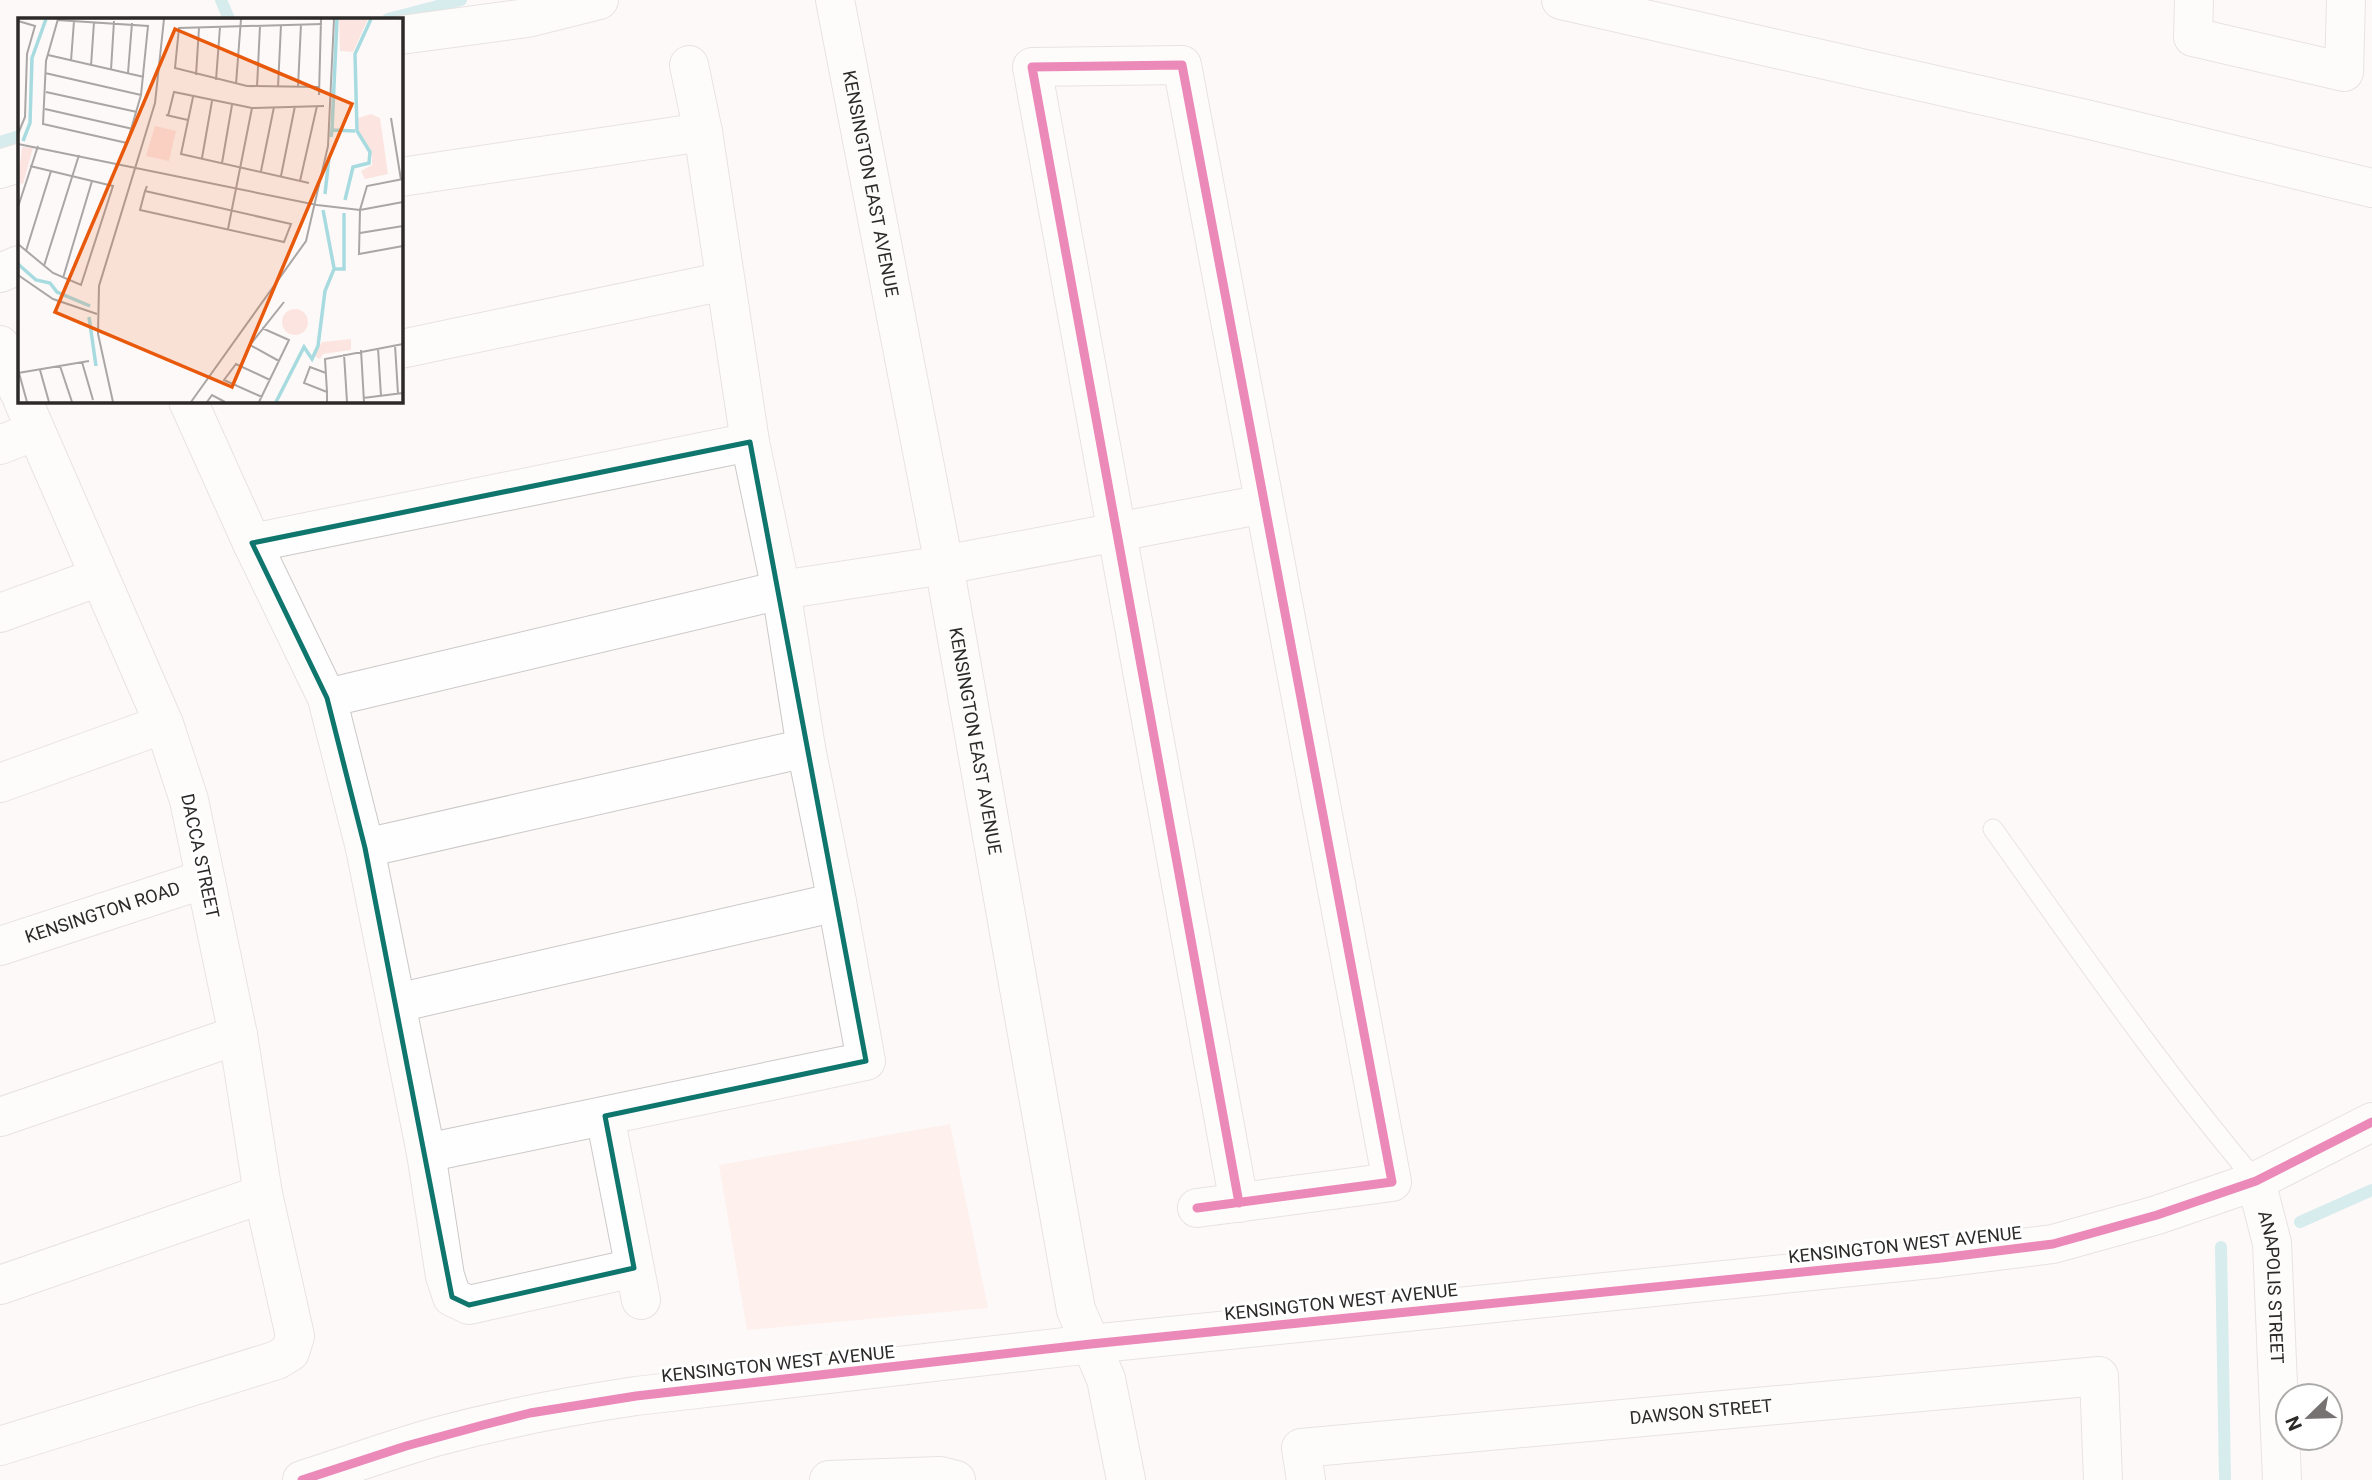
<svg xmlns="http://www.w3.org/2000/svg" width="2372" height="1480" font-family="Roboto,sans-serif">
<rect width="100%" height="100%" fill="#fdf9f8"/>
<path fill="#fce5e1" d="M950 1124 988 1308 747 1330 719 1165Z"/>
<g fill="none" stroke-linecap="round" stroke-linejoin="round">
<g stroke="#a7dbe0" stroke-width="12">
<path d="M221 0 229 19"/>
<path d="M388 19 461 0"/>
<path d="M0 142 19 136"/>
<path d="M2300 1222 2372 1190"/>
<path d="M2221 1247 2225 1480"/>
</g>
<defs>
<path id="lane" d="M1993 829C2078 948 2161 1069 2256 1181"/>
<g id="street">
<path d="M1561 0 2090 120 2372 188"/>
<path d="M2194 0 2193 37 2344 72 2346 0"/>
<path d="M401 35 527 18 599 0"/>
<path d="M0 169 19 163"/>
<path d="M401 177 703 132"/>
<path d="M0 273 19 265"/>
<path d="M0 345 19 392"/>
<path d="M401 349 725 281"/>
<path d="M188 401 252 543 327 698 365 848 426 1153 445 1276 452 1297 469 1305 634 1268"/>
<path d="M0 445 35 431"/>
<path d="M252 543 750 442"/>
<path d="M0 613 99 577"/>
<path d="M327 698 781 590 944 565 1264 504"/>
<path d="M0 783 164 724"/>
<path d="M365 848 806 748"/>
<path id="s1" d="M0 946 205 879"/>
<path d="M397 1003 837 902"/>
<path d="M605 1116 641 1300"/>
<path d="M0 1117 238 1035"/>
<path d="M426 1153 866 1061 837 902 806 748 781 590 750 442 703 132 689 65"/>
<path id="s2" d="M2256 1181 2272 1243 2282 1480"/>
<path d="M1197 1208 1392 1182 1182 65 1032 67 1239 1203"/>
<path d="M0 1285 263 1194"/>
<path d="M0 1446 277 1360 290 1352 295 1336 263 1194 238 1035 189 800 164 724 23 401"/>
<path d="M302 1480C346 1466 390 1450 435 1437 502 1419 568 1406 636 1396L1091 1344 1106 1379 1126 1480"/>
<path d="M829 1480 940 1476 956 1480"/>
<path id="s3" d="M1306 1480 1301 1448 2099 1376 2103 1480"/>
</g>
<g id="secondary">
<path id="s4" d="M835 0 944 565 1076 1310 1091 1344 1941 1258 2053 1244 2157 1215 2256 1181 2372 1122"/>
</g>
</defs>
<use href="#lane" stroke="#cbc8c8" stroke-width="21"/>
<use href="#street" stroke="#cbc8c8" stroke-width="40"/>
<use href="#secondary" stroke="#cbc8c8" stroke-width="40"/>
<use href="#lane" stroke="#fffefe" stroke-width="19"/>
<use href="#street" stroke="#fffefe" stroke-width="38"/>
<use href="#secondary" stroke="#fffefe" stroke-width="38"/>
<defs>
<g id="cycleway">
<path d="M1197 1208 1392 1182 1182 65 1032 67 1239 1203"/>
<path d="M302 1480 406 1446 483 1425 530 1413 636 1396 1091 1344 1941 1258 2053 1244 2157 1215 2256 1181 2372 1122"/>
</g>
</defs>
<use href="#cycleway" stroke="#fff" stroke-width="13"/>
<use href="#cycleway" stroke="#d6006c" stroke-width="9"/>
</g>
<path d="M0 0H2372V1480H0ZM750 442 866 1061 605 1116 634 1268 469 1305 452 1297 365 848 327 698 252 543Z" fill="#fdf9f8" fill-opacity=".55" fill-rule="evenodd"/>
<path fill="none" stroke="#0f766e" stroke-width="5" stroke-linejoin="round" d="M750 442 866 1061 605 1116 634 1268 469 1305 452 1297 365 848 327 698 252 543Z"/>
<g text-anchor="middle" stroke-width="6" stroke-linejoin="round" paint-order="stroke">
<g font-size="18" fill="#2c2a29" stroke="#fff">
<text dy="6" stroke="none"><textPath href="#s4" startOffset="187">KENSINGTON EAST AVENUE</textPath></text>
<text dy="6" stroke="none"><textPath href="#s4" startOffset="754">KENSINGTON EAST AVENUE</textPath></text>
<text transform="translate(200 856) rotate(78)" y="6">DACCA STREET</text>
<text dy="6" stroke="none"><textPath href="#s1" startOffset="108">KENSINGTON ROAD</textPath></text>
<text transform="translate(1905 1245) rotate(-6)" y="6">KENSINGTON WEST AVENUE</text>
<text dy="6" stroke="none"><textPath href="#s2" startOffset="108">ANAPOLIS STREET</textPath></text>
<text transform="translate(1341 1302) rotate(-6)" y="6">KENSINGTON WEST AVENUE</text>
<text transform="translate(778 1364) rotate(-6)" y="6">KENSINGTON WEST AVENUE</text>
<text dy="6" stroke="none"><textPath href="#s3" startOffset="434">DAWSON STREET</textPath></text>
</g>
</g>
<g transform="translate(18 18)">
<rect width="385" height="385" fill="#fdf9f8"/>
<path d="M321 1H350L335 34 322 33ZM353 96 362 100 370 156 347 161 343 153 354 147V138L339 112 340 100ZM137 108 158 113 151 143 128 138ZM4 129 15 130 5 166 0 164ZM264 304a13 13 0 1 1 26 0a13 13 0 1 1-26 0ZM333 321V332L305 336 302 341 296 338 304 324Z" fill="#fce5e1"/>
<path fill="none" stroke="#a7dbe0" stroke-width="3.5" d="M314 112 319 1M313 119 314 112 337 113M5 123 12 105 14 40 28 1M307 176 311 139M327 182 335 149 351 145 352 134 339 113 337 36 353 1M305 192 316 250M0 246 18 262 32 265 39 274 72 288M71 299 78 348M258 384 286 329 294 341 300 328 307 273 316 251H326V195"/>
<path fill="none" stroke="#a9a6a5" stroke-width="2" d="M39 2 130 8 123 77 109 125 25 106 28 43 40 1M0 3 17 8 9 36 7 99 0 116M30 37 126 59M53 43 56 3M73 48 76 4M93 52 96 3M27 55 123 77M110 55 114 5M178 57 181 10M198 62 202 9M218 66 223 1M239 69 242 8M260 69 263 7M280 69 283 6M301 69 229 68 157 50 161 10 304 6M28 74 119 94M301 77 303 1M175 79 163 136 291 165M27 91 115 111M148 97 170 102M150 98 156 74 234 90 306 88M373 100 383 162M0 126 299 187 342 192 385 184M184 140 194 83M204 145 214 87M243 153 256 89M263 158 277 88M385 161 349 168 342 192 341 236 385 228M282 163 299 88M127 173 273 206 266 224 122 192 127 173 129 168M0 189 20 128M210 211 234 90M342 215 385 208M0 226 35 255 63 267 95 168 12 148M8 233 33 153M26 248 61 137M0 257 35 281 79 296M45 260 74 163M377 327 380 376M360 330 363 378M343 332 346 384M326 336 329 384M261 343 232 327 266 284M64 344 75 382M42 348 54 384M22 352 31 384M0 355 71 343M1 355 9 384M308 355 292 349 286 365 309 374V384M309 374 307 341 385 326M244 379 206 362 218 346 252 362M345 380 385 375M95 384 80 316 81 268 137 85 146 1M173 384 288 223 310 128 316 1M189 384 194 377 207 384M241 384 271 322 244 310"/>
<path fill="#e8590c" fill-opacity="0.15" stroke="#e8590c" stroke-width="3.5" d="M157 11 334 86 214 369 37 294Z"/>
<rect width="385" height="385" fill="none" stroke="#2c2a29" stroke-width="3.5"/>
</g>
<g transform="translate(2309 1417) rotate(247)"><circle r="33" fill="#ffffff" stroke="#abaaa9" stroke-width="2"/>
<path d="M0-5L12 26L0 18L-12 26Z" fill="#757271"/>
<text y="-10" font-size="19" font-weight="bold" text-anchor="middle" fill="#2c2a29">N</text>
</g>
</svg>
